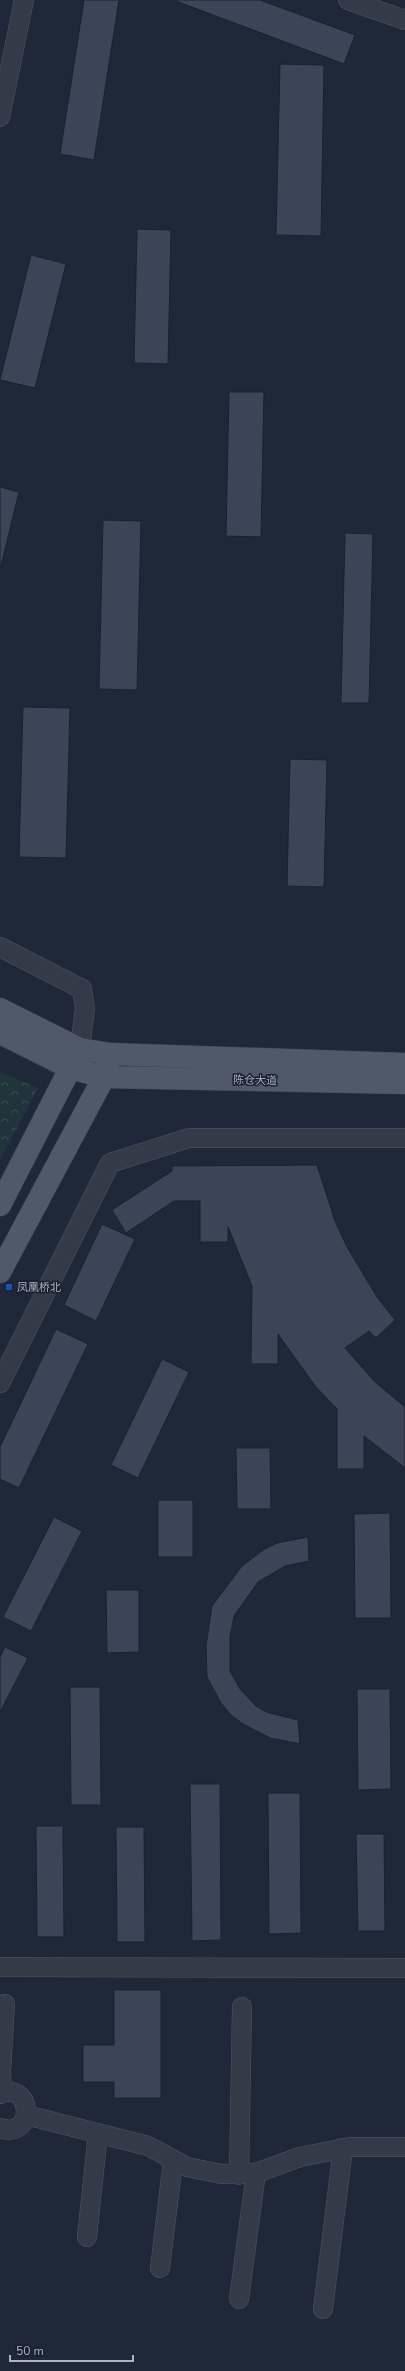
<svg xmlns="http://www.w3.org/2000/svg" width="405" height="2371" font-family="'Nunito Sans','Noto Sans SC',sans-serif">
<defs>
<pattern id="park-crowns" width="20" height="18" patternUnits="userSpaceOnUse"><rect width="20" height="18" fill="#213439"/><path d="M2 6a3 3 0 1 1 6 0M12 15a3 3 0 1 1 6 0" fill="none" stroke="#3f4f54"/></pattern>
</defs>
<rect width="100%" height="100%" fill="#1f2838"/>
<path fill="url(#park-crowns)" d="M0 1072 38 1088 0 1160Z"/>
<g fill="#3b4558" stroke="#1a212f">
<path d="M84 0H119L94 160 60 154Z"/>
<path d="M173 0H260L355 35 344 64Z"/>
<path d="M280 64 324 65 321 236 276 235Z"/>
<path d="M137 229 171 230 168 364 134 363Z"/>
<path d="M31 255 66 264 35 388 0 380Z"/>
<path d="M229 392H264L261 537 226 536Z"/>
<path d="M0 487 19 492 0 570Z"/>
<path d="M103 520 141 521 137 690 99 689Z"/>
<path d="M345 533 373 534 369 703H341Z"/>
<path d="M23 707 70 708 66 858 19 857Z"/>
<path d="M290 759 327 760 324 887 287 886Z"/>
<path d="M317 1165 335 1221 347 1247 377 1297 395 1320 376 1338 369 1331 345 1348 375 1382 405 1407V1468L364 1436V1469H337V1409L316 1387 278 1334V1364H251L252 1286 228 1227V1242H200V1201H174L126 1233 112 1210 172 1171V1166Z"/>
<path d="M102 1224 135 1239 96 1321 64 1305Z"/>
<path d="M56 1329 88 1344 19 1488 0 1479V1447Z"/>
<path d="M162 1359 189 1372 138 1478 111 1465Z"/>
<path d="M236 1448H270L271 1509H237Z"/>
<rect x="158" y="1500" width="35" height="57"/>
<path d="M390 1513 391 1618H355L354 1514Z"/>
<path d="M54 1517 82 1531 31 1631 3 1617Z"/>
<path d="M308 1537 309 1561 285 1566 258 1582 234 1616 230 1637V1671L240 1689 256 1706 266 1712 298 1720 300 1744 270 1738 243 1724 231 1715 221 1703 207 1677 206 1646 212 1606 242 1566 263 1550 277 1543Z"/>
<path d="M106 1590H139V1652L107 1653Z"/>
<path d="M5 1647 28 1658 0 1712V1657Z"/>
<path d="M70 1687H100L101 1805H71Z"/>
<path d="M357 1689H390L391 1789 358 1790Z"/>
<path d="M190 1784H220L221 1940 192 1941Z"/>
<path d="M268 1793H300L301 1933 269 1934Z"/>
<path d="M36 1826H63L64 1937H37Z"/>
<path d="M116 1827H144L145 1942H117Z"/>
<path d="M356 1834H384L385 1931H358Z"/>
<path d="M114 1990H161V2098H114V2082H83V2045H114Z"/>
</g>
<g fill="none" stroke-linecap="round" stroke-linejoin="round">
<defs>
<g id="minor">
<path d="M348 0 405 20"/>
<path d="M0 117 24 0"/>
<path d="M0 947 82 989 85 1008 80 1049"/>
<path d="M0 1383 110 1163 189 1138H405"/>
<path d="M0 1967 405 1968"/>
<path d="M2 2093 1 2072 5 2004"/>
<path d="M0 2094C32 2080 37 2140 0 2128"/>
<path d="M26 2115 148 2146 187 2167 221 2174 256 2173 300 2157 350 2147H405"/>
<path d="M239 2175 242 2007"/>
<path d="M87 2237 98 2133"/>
<path d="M160 2268 173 2161"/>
<path d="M239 2299 256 2173"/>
<path d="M323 2309 343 2148"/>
</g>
<g id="major">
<path d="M0 1009 80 1049"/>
<path d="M0 1033 70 1068 104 1077 405 1083"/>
<path d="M0 1205 80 1049 111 1054 405 1064"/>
<path d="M0 1272 104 1077 108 1063"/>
</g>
</defs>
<use href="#minor" stroke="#505766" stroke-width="20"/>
<use href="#major" stroke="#3c4352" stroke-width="23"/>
<use href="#minor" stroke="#333a48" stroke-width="19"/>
<use href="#major" stroke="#505969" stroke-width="22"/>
</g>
<rect fill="#1a4fb4" stroke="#181f2d" stroke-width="1.5" x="5" y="1283" width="8" height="8" rx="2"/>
<g text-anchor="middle" stroke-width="3" stroke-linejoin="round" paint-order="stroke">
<g font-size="11" fill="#adb4c5" stroke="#181f2d">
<text transform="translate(255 1080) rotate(1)" y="4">陈仓大道</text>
</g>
<g font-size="11" fill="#adb4c5" stroke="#181f2d" text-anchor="start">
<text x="17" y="1291">凤凰桥北</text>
</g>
</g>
<path d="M10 2355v6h123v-6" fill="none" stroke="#adb4c5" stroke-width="2"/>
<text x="16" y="2355" font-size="12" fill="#adb4c5" stroke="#181f2d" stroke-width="3" paint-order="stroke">50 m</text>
</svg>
